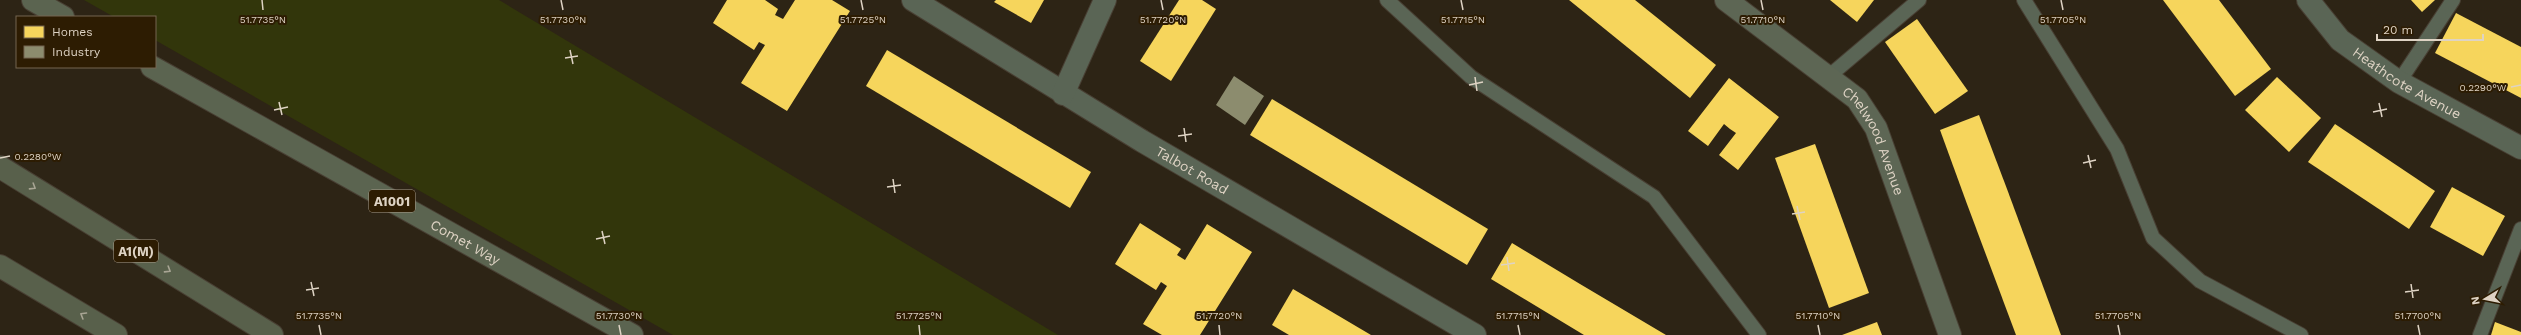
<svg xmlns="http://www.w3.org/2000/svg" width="2521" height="335" font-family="'Work Sans',sans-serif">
<rect width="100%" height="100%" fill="#2d2415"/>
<path fill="#32360b" d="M84 0H499L1058 335H673L155 40V17H114Z"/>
<g fill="#f6d55c">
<path d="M727 0H765L778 9 775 15 783 19 795 0H832L850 11 787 111 741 83 765 45 759 42 754 50 713 23Z"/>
<path d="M996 0H1044L1031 23 994 2Z"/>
<path d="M1179 0H1202L1216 9 1171 81 1140 61Z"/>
<path d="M1569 0H1635L1716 65 1690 98Z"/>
<path d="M1830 0H1874L1857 22Z"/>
<path d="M2163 0H2219L2271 69 2235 96Z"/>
<path d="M2411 0H2435L2422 12Z"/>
<path d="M2456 13 2521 47V98L2435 53Z"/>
<path d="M1917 19 1968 91 1935 114 1885 42Z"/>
<path d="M887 50 1091 172 1070 208 866 86Z"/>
<path d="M2277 77 2321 118 2289 152 2245 110Z"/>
<path d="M1729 78 1779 117 1738 170 1719 155 1736 133 1730 129 1724 124 1708 146 1688 131Z"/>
<path d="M1272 99 1488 229 1467 265 1250 135Z"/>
<path d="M1979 115 2007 189 2061 335H2016L1967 204 1940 130Z"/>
<path d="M2335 124 2435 191 2409 229 2308 162Z"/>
<path d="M1815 144 1869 293 1829 308 1775 158Z"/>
<path d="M2452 187 2505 216 2483 256 2430 227Z"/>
<path d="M1140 223 1181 249 1177 255 1185 260 1207 224 1252 252 1200 335H1162L1143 324 1167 286 1161 282 1156 290 1115 264Z"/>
<path d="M1512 243 1580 284 1666 335H1584L1491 279Z"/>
<path d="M1293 289 1327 309 1371 335H1289L1272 325Z"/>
<path d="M1877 322 1882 335H1842Z"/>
<path d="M2495 322 2521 332V335H2491Z"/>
</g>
<path fill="#8c8c6e" d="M1234 76 1264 96 1245 125 1216 105Z"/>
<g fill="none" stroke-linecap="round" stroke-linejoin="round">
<defs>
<g id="lane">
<path d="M1387 0 1471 77 1654 197 1759 335"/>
<path d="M2024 0 2117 149 2153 238 2200 281 2301 335"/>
<path d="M1828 77 1919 0"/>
<path d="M2399 82 2453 0"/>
<path d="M2480 335 2521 229"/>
</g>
<g id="street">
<path id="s1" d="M913 0 1142 141 1475 335"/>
<path id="s2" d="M2308 0 2340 40 2399 82 2521 148"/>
<path d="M1063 94 1105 0"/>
</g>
<g id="secondary">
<path id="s3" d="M1726 0 1857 99 1876 128 1950 335"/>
</g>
<g id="primary">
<path d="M33 0 63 17"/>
<path id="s4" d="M152 67 632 335"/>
</g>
<g id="highway">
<path d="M0 167 272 335"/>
<path d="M0 266 116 335"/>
</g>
</defs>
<use href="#lane" stroke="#483f33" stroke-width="16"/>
<use href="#street" stroke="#483f33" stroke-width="24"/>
<use href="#secondary" stroke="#483f33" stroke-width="24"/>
<use href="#primary" stroke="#483f33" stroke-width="24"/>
<use href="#highway" stroke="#483f33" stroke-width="24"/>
<use href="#lane" stroke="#5a6555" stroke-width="14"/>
<use href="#street" stroke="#5a6555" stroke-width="22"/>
<use href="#secondary" stroke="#5d6654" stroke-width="22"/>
<use href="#primary" stroke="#5b6450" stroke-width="22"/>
<use href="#highway" stroke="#58604b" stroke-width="22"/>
</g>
<defs><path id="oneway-chevron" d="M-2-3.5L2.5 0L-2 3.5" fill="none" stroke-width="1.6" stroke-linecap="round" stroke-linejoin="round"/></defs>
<g stroke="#a8a594">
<use href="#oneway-chevron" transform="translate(33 187) rotate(32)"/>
<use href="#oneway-chevron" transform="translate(168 270) rotate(32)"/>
<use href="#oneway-chevron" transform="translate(83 315) rotate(-149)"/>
</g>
<path fill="none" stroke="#ded3c4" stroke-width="1.5" d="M262 0 263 10M561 0 563 10M861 0 863 10M1161 0 1163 10M1461 0 1463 10M1761 0 1763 10M2061 0 2063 10M570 50 573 64M565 58 578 56M1475 77 1477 91M1469 85 1483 82M2511 87 2521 85M279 102 282 115M2379 103 2382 117M274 110 288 107M2373 112 2387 109M1184 128 1186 142M1178 136 1192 134M2088 155 2091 168M0 158 10 156M2083 163 2096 160M893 179 895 193M887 187 901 185M1797 206 1800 220M1792 214 1805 212M602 231 605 244M596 239 610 236M1507 257 1509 271M1501 265 1515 263M311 282 314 296M2411 284 2413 298M306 290 319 288M2405 292 2419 290M319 325 321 335M619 325 621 335M919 325 920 335M1219 325 1220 335M1518 325 1520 335M1818 325 1820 335M2118 325 2120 335M2418 325 2420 335"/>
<g text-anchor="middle" stroke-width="4" stroke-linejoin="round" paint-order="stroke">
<g fill="#2d1c02" stroke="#a99c8a" stroke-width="1">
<rect x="369" y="190" width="46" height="22" rx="3"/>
<rect x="114" y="240" width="44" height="22" rx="3"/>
</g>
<g font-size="13" font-weight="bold" fill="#ded3c4">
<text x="392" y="206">A1001</text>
<text x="136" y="256">A1(M)</text>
</g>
<g font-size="14" fill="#ded3c4" stroke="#2d1c02">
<text dy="5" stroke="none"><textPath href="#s2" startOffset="131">Heathcote Avenue</textPath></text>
<text dy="5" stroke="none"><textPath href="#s3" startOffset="209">Chelwood Avenue</textPath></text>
<text dy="5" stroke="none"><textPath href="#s1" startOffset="327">Talbot Road</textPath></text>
<text dy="5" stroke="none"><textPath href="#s4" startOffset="359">Comet Way</textPath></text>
</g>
</g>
<g font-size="10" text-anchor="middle" fill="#ded3c4" stroke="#2d1c02" stroke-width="4" stroke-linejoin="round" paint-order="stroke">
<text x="263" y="23">51.7735°N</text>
<text x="563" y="23">51.7730°N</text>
<text x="863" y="23">51.7725°N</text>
<text x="1163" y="23">51.7720°N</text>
<text x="1463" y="23">51.7715°N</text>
<text x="1763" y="23">51.7710°N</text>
<text x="2063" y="23">51.7705°N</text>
<text x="2483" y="91">0.2290°W</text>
<text x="38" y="160">0.2280°W</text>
<text x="319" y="319">51.7735°N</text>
<text x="619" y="319">51.7730°N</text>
<text x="919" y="319">51.7725°N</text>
<text x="1219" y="319">51.7720°N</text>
<text x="1518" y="319">51.7715°N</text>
<text x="1818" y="319">51.7710°N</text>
<text x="2118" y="319">51.7705°N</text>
<text x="2418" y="319">51.7700°N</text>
</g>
<rect x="16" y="16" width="140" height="52" fill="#2d1c02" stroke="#746550"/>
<rect x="24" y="26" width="20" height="12" fill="#f6d55c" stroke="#746550"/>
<text x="52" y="36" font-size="12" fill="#ded3c4">Homes</text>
<rect x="24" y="46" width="20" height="12" fill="#8c8c6e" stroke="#746550"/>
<text x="52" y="56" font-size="12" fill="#ded3c4">Industry</text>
<g transform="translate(2485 299) rotate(260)" stroke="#2d1c02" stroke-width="3" paint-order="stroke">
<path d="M0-3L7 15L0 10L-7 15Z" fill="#ded3c4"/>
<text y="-6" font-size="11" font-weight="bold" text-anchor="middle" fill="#ded3c4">N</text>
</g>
<path d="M2377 34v6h106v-6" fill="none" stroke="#ded3c4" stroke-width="2"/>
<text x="2383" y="34" font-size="12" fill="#ded3c4" stroke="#2d1c02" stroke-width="3" paint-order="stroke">20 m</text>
</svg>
